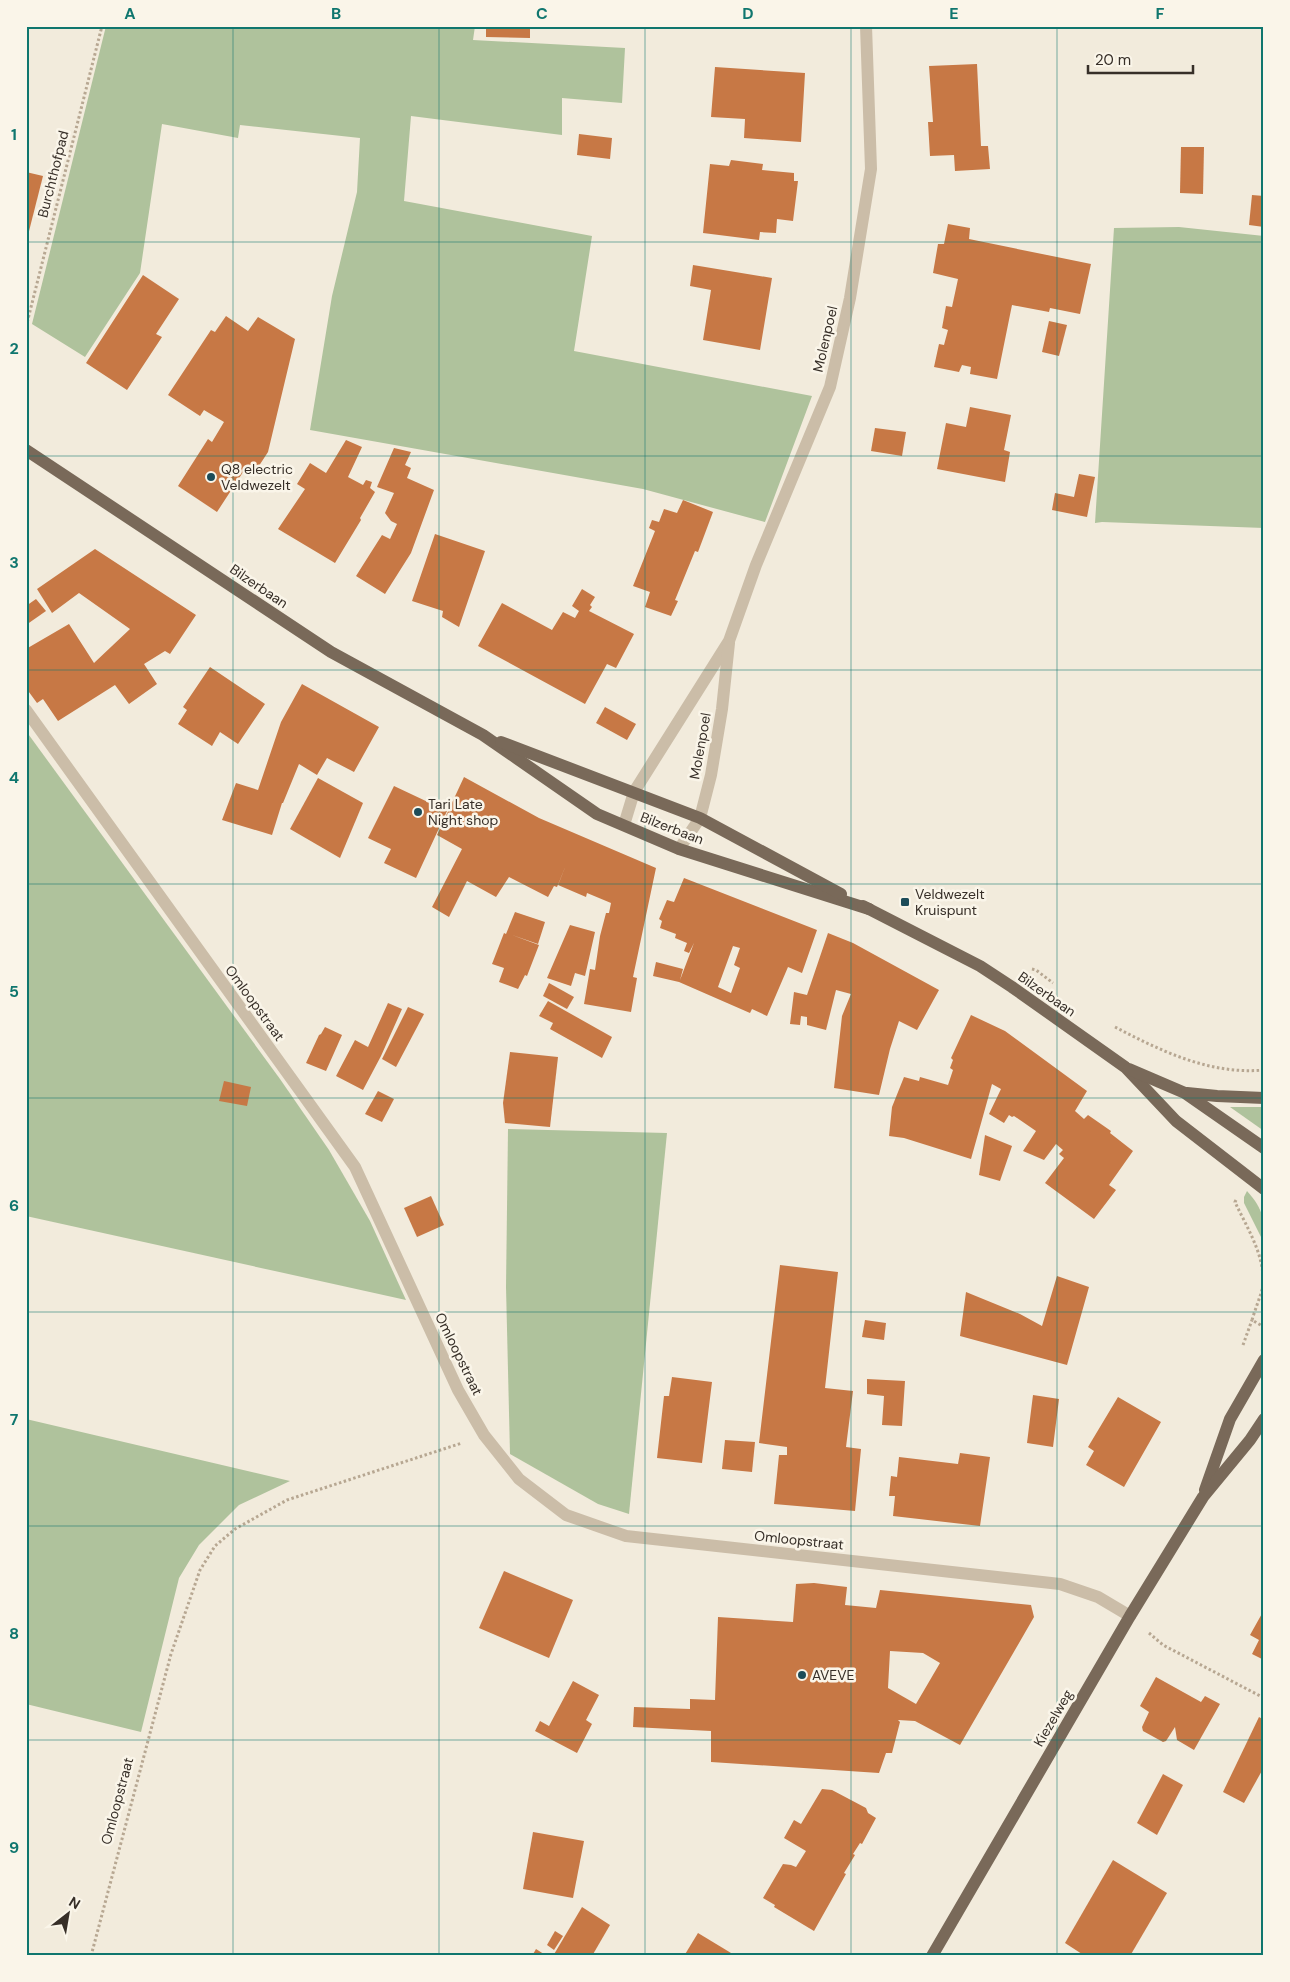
<svg xmlns="http://www.w3.org/2000/svg" width="1290" height="1982" font-family="'DM Sans',sans-serif">
<rect width="100%" height="100%" fill="#f2ebdc"/>
<g fill="#afc29c">
<path d="M106 26H475L473 40 625 48 622 103 562 98V135L411 116 404 201 592 236 574 351 812 396 765 522 643 489 310 430 332 296 357 192 360 138 240 125 238 138 162 124 140 273 85 357 32 324Z"/>
<path d="M1179 227 1264 236V528L1102 522 1095 523 1114 228Z"/>
<path d="M26 731 280 1079 329 1150 370 1221 406 1300 26 1216Z"/>
<path d="M1230 1107H1264V1131Z"/>
<path d="M508 1129 667 1133 629 1514 598 1504 510 1454 506 1287Z"/>
<path d="M1247 1191C1264 1210 1264 1219 1264 1243L1244 1203V1197Z"/>
<path d="M26 1419 290 1481 239 1505 199 1545 179 1578 141 1732 26 1704Z"/>
</g>
<g fill="#c77845" fill-rule="evenodd">
<path d="M486 26H530V38L486 37Z"/>
<path d="M977 64 981 146H988L990 169 955 171 954 155 930 156 928 122H933L929 66Z"/>
<path d="M715 67 805 73 801 142 744 138 745 119 711 117Z"/>
<path d="M579 134 612 138 610 159 577 155Z"/>
<path d="M1181 147H1204L1203 194 1180 193Z"/>
<path d="M731 160 763 164 762 170 794 173V181H798L793 221 777 219 776 233 760 232 759 240 703 233 710 164 729 166Z"/>
<path d="M26 172 43 176 27 239H26Z"/>
<path d="M1252 195 1264 196V227L1249 225Z"/>
<path d="M948 224 970 228 969 239 1091 264 1080 314 1050 308 1049 312 1012 305 997 379 970 374 971 367 962 365 959 372 934 367 939 344 944 345 948 330 942 328 946 306 952 307 958 279 933 273 938 244H944Z"/>
<path d="M693 265 772 278 760 350 703 340 711 290 690 286Z"/>
<path d="M143 275 179 299 156 334 162 337 127 390 86 363Z"/>
<path d="M226 316 248 331 258 317 295 339 268 452 253 475 245 469 217 512 178 486 208 439 212 442 224 422 204 410 200 416 168 395 211 330 215 332Z"/>
<path d="M1049 321 1067 325 1059 356 1042 352Z"/>
<path d="M970 407 1011 415 1004 450 1010 452 1005 482 937 469 946 423 966 427Z"/>
<path d="M875 428 906 432 902 456 871 451Z"/>
<path d="M346 440 362 447 348 477 363 485 366 480 372 482 370 488 375 492 360 518 361 520 335 563 278 529 305 489 297 484 310 463 326 473Z"/>
<path d="M394 448 411 452 405 465 411 468 407 478 434 490 411 553 385 594 356 576 382 535 390 539 397 524 391 521 385 513 394 493 377 487Z"/>
<path d="M1079 474 1095 477 1087 517 1052 510 1055 493 1074 497Z"/>
<path d="M683 500 713 512 698 552 695 551 675 600 678 601 671 616 645 607 650 592 633 586 655 531 649 528 652 520 659 522 664 509 677 513Z"/>
<path d="M435 534 485 551 459 627 442 617 443 611 412 601Z"/>
<path d="M95 549 196 615 170 654 165 651 144 664 157 684 129 704 115 685 58 721 43 699 37 703 26 688V649L69 624 94 663 130 629 79 593 52 613 37 589Z"/>
<path d="M582 589 595 597 590 605 592 607 589 611 634 634 616 668 607 664 585 704 478 646 502 603 552 630 563 612 575 618 579 611 572 606Z"/>
<path d="M36 599 46 611 26 625V606Z"/>
<path d="M210 667 265 704 238 744 220 732 212 746 178 724 187 710 183 707Z"/>
<path d="M302 684 379 727 354 772 327 758 317 775 299 764 283 803H282L272 835 222 820 236 783 258 790 281 722Z"/>
<path d="M605 707 636 724 627 740 596 723Z"/>
<path d="M464 777 539 818 656 868 633 977 637 978 631 1012 584 1004 590 969 595 970 600 936 606 913H609L611 903 587 893 586 897 558 885 566 865 557 887 554 886 548 897 509 877 496 897 467 881 449 917 432 907 462 849 437 835Z"/>
<path d="M318 778 363 803 340 858 290 829Z"/>
<path d="M394 786 447 811 416 878 384 863 391 849 368 838Z"/>
<path d="M684 878 817 930 802 973 788 967 767 1016 752 1009 750 1013 679 982 653 976 656 962 683 969 680 980 694 943 689 953 684 951 687 943 675 938 676 934 660 928 662 921 659 919 667 900 674 902ZM733 946 740 948 734 965 740 968 731 993 718 987Z"/>
<path d="M515 912 545 922 538 944 512 935 539 945 527 976 525 975 518 989 499 982 504 968 492 964 504 933 506 934Z"/>
<path d="M570 925 595 932 585 976 575 973 571 986 547 978Z"/>
<path d="M828 933 853 943 939 990 917 1030 899 1021 890 1049 879 1095 834 1088 842 1016 851 994 836 990 826 1030 807 1025V1017L801 1016 800 1025 790 1024 794 992 807 995Z"/>
<path d="M549 983 574 997 567 1009 543 996Z"/>
<path d="M548 1001 612 1037 602 1058 550 1029 553 1023 539 1016Z"/>
<path d="M388 1003 402 1009 381 1056 363 1090 336 1076 355 1040 368 1047Z"/>
<path d="M408 1007 424 1014 396 1067 382 1059Z"/>
<path d="M971 1015 1005 1031 1087 1091 1075 1111 1084 1119 1088 1115 1111 1131 1110 1133 1133 1151 1109 1185 1116 1190 1094 1219 1045 1183 1064 1158 1059 1154 1063 1150 1056 1144 1044 1160 1023 1151 1036 1131 1014 1116 1012 1117 1009 1115 1004 1123 989 1114 1001 1089 992 1084 971 1159 904 1138 889 1136 892 1107 904 1077 919 1081 920 1077 948 1085 953 1070 950 1068 953 1060 951 1058Z"/>
<path d="M325 1027 342 1035 326 1071 306 1063 319 1035 321 1034Z"/>
<path d="M510 1052 558 1057 550 1127 505 1123 503 1103Z"/>
<path d="M224 1081 251 1087 247 1106 219 1101Z"/>
<path d="M378 1091 394 1099 382 1122 365 1114Z"/>
<path d="M985 1135 1012 1146 1000 1181 979 1175Z"/>
<path d="M431 1196 444 1225 417 1237 404 1208Z"/>
<path d="M780 1265 838 1272 825 1388 853 1391 846 1447 861 1449 855 1511 774 1504 779 1455H787V1447L759 1443Z"/>
<path d="M1057 1276 1089 1287 1067 1365 960 1336 966 1292 1020 1314 1042 1326Z"/>
<path d="M865 1320 886 1323 884 1340 862 1337Z"/>
<path d="M672 1377 712 1382 702 1463 657 1458 664 1396H669Z"/>
<path d="M867 1379 905 1381 902 1426 882 1425 884 1396 867 1394Z"/>
<path d="M1033 1395 1059 1399 1053 1447 1027 1443Z"/>
<path d="M1118 1397 1161 1422 1124 1487 1086 1465 1094 1451 1088 1447Z"/>
<path d="M725 1440 755 1442 752 1472 722 1469Z"/>
<path d="M960 1453 990 1457 980 1526 893 1516 895 1496H889L891 1476 897 1477 899 1457 958 1464Z"/>
<path d="M504 1571 573 1600 549 1658 479 1628Z"/>
<path d="M814 1583 847 1587 845 1605 876 1608 880 1590 1031 1605 1034 1617 960 1745 915 1721 898 1720 900 1722 892 1753H886L879 1773 711 1762V1731L633 1727 634 1707 690 1709V1699L715 1700 718 1617 793 1622 796 1584ZM890 1651 923 1653 940 1663 916 1704 888 1688Z"/>
<path d="M1264 1610V1660L1252 1654 1259 1640 1250 1635Z"/>
<path d="M1156 1677 1201 1702 1205 1696 1220 1704 1194 1750 1177 1740 1175 1727 1166 1741 1163 1742 1143 1731 1142 1727 1149 1712 1140 1706Z"/>
<path d="M573 1681 599 1695 586 1720 592 1724 577 1753 535 1731 540 1721 549 1726Z"/>
<path d="M1259 1717 1264 1720V1767L1244 1803 1223 1792Z"/>
<path d="M1163 1774 1183 1785 1157 1835 1137 1823Z"/>
<path d="M822 1789 832 1790 866 1808 868 1813 876 1818 862 1844 860 1843 853 1854 855 1855 844 1873 846 1874 814 1931 774 1907 775 1905 763 1898 783 1864 791 1865 796 1867 806 1851 784 1838 794 1820 801 1824Z"/>
<path d="M533 1832 584 1841 573 1898 523 1889Z"/>
<path d="M1113 1860 1167 1893 1130 1956H1085L1065 1943Z"/>
<path d="M582 1907 610 1925 592 1956H553Z"/>
<path d="M555 1931 563 1936 554 1950 547 1945Z"/>
<path d="M698 1933 736 1956H684Z"/>
<path d="M536 1949 547 1956H532Z"/>
</g>
<g fill="none" stroke-linecap="round" stroke-linejoin="round">
<g stroke="#b7a792" stroke-width="3" stroke-dasharray="2.5 2.5" stroke-linecap="butt">
<path d="M26 327 102 26"/>
<path d="M1032 969 1036 970 1053 983"/>
<path d="M1115 1027C1161 1051 1210 1075 1264 1070"/>
<path d="M1236 1200 1235 1202C1247 1228 1268 1260 1262 1290 1259 1300 1255 1310 1252 1320L1264 1327"/>
<path d="M1243 1345 1252 1320"/>
<path d="M1149 1633 1163 1645 1264 1698"/>
<path d="M91 1956 171 1654 200 1570 215 1546 235 1529 287 1500 462 1443"/>
</g>
<g stroke="#cbbda8" stroke-width="12">
<path d="M26 710 355 1167 458 1390 484 1435 519 1479 566 1515 626 1536 1060 1584 1098 1597 1130 1616"/>
<path d="M624 825 634 792 729 641 756 565 830 387 850 298 871 169 866 26"/>
<path d="M679 849 700 818 711 775 722 709 729 643"/>
</g>
<g stroke="#796959" stroke-width="12">
<path d="M26 450 331 652 483 735 597 814 679 849 869 909"/>
<path d="M501 742 700 818 841 894"/>
<path d="M863 906 980 966 1012 987 1125 1067 1176 1121 1264 1189"/>
<path d="M1129 1069 1185 1093 1264 1148"/>
<path d="M1187 1093 1217 1096 1264 1098"/>
<path d="M1205 1490 1230 1419 1264 1360"/>
<path d="M932 1956 1130 1616 1203 1497 1250 1440 1264 1419"/>
</g>
</g>
<path fill="none" stroke="#0f766e" stroke-width="1" stroke-opacity="0.55" d="M233 26V1956M439 26V1956M645 26V1956M851 26V1956M1057 26V1956M26 242H1264M26 456H1264M26 670H1264M26 884H1264M26 1098H1264M26 1312H1264M26 1526H1264M26 1740H1264"/>
<g fill="#1d4c59" stroke="#faf5e9" stroke-width="2">
<circle cx="211" cy="477" r="5"/>
<circle cx="418" cy="812" r="5"/>
<rect x="900" y="897" width="10" height="10" rx="2.5"/>
<circle cx="802" cy="1675" r="5"/>
</g>
<g text-anchor="middle" stroke-width="5" stroke-linejoin="round" paint-order="stroke">
<g font-size="14" fill="#372f28" stroke="#faf5e9">
<text transform="translate(53 174) rotate(-76)" y="5">Burchthofpad</text>
<text transform="translate(825 339) rotate(-77)" y="5">Molenpoel</text>
<text transform="translate(259 586) rotate(34)" y="5">Bilzerbaan</text>
<text transform="translate(700 746) rotate(-80)" y="5">Molenpoel</text>
<text transform="translate(672 828) rotate(21)" y="5">Bilzerbaan</text>
<text transform="translate(1047 994) rotate(35)" y="5">Bilzerbaan</text>
<text transform="translate(255 1003) rotate(54)" y="5">Omloopstraat</text>
<text transform="translate(459 1354) rotate(64)" y="5">Omloopstraat</text>
<text transform="translate(799 1540) rotate(6)" y="5">Omloopstraat</text>
<text transform="translate(1053 1718) rotate(-60)" y="5">Kiezelweg</text>
<text transform="translate(117 1801) rotate(-75)" y="5">Omloopstraat</text>
</g>
<g font-size="14" fill="#372f28" stroke="#faf5e9" text-anchor="start">
<text x="221" y="474">Q8 electric<tspan x="221" dy="16">Veldwezelt</tspan></text>
<text x="428" y="809">Tari Late<tspan x="428" dy="16">Night shop</tspan></text>
<text x="915" y="899">Veldwezelt<tspan x="915" dy="16">Kruispunt</tspan></text>
<text x="812" y="1680">AVEVE</text>
</g>
</g>
<rect width="1290" height="1982" fill="none" stroke="#faf5e9" stroke-width="55"/>
<g transform="translate(68 1914) rotate(31)" stroke="#faf5e9" stroke-width="4" paint-order="stroke">
<path d="M0-4L9 19L0 12L-9 19Z" fill="#372f28"/>
<text y="-8" font-size="14" font-weight="bold" text-anchor="middle" fill="#372f28">N</text>
</g>
<path d="M1088 65v8h105v-8" fill="none" stroke="#372f28" stroke-width="2.5"/>
<text x="1095" y="65" font-size="15" fill="#372f28" stroke="#faf5e9" stroke-width="4" paint-order="stroke">20 m</text>
<rect x="28" y="28" width="1234" height="1926" fill="none" stroke="#0f766e" stroke-width="2"/>
<g font-size="16" text-anchor="middle" font-weight="bold" fill="#0f766e">
<text x="130" y="19">A</text>
<text x="336" y="19">B</text>
<text x="542" y="19">C</text>
<text x="748" y="19">D</text>
<text x="954" y="19">E</text>
<text x="1160" y="19">F</text>
<text x="14" y="140">1</text>
<text x="14" y="354">2</text>
<text x="14" y="568">3</text>
<text x="14" y="783">4</text>
<text x="14" y="997">5</text>
<text x="14" y="1211">6</text>
<text x="14" y="1425">7</text>
<text x="14" y="1639">8</text>
<text x="14" y="1853">9</text>
</g>
</svg>
